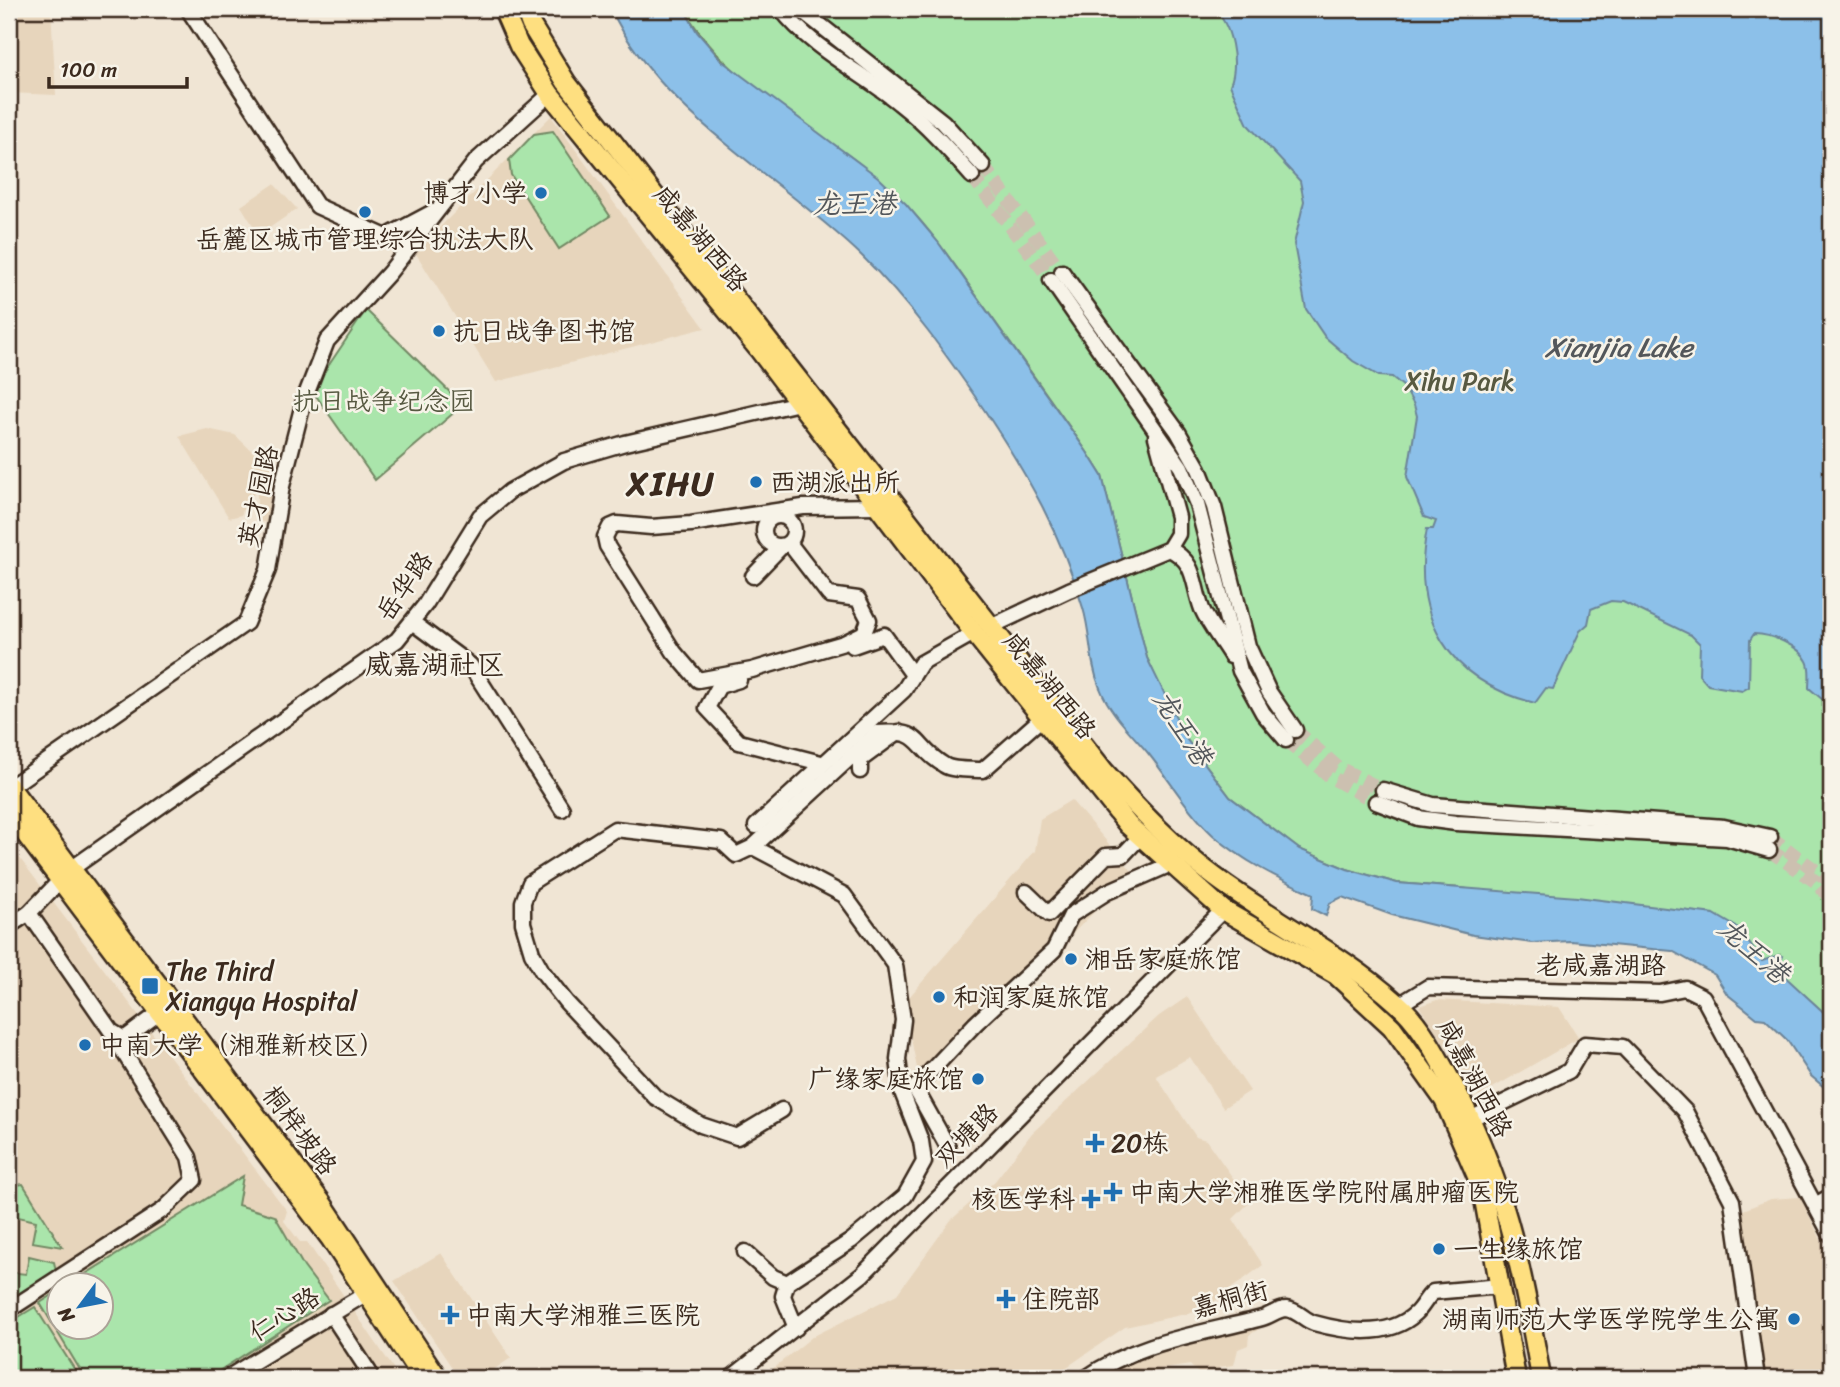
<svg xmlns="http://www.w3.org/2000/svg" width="1840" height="1387" font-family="Sriracha,'LXGW WenKai TC',sans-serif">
<rect width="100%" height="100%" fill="#f0e5d4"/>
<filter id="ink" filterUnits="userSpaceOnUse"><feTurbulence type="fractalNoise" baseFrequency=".0143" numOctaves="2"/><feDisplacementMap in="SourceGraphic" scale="14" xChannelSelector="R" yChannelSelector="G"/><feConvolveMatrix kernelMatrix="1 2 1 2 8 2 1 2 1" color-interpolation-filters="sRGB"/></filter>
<g filter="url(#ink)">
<g fill="#e7d5bc" fill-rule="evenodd">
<path d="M9 9H51L56 95 9 93Z"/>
<path d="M551 116 705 328 496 382 415 252Z"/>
<path d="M274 184 297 209 259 235 241 206Z"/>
<path d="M207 429 235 435 255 454 280 465 266 523 257 520V490L247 502 241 515 229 518 179 436Z"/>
<path d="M1071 800 1133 872 1045 962 919 1078 904 1003 1035 851 1040 819Z"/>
<path d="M9 844 287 1211 284 1221 300 1242H307L400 1378H9ZM60 1286H102V1328H60Z"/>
<path d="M1187 997 1250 1091 1223 1108 1190 1057 1156 1076 1196 1137 1206 1140 1250 1202 1233 1219 1263 1265 1212 1303 1209 1309 1125 1327 1051 1378H761L812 1337 897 1294 951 1220 995 1181 1032 1133 1159 1016Z"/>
<path d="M1437 1000 1559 1007 1579 1038 1479 1096 1419 1006Z"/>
<path d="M1800 1197 1831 1260V1378H1765L1741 1211 1771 1199Z"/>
<path d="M441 1253 511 1358 481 1378H459L394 1281Z"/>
<path d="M1254 1321 1259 1329 1249 1335 1248 1345 1238 1349 1234 1365 1219 1367V1375L1210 1378H1199V1374L1190 1365 1158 1370 1141 1378H1087L1099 1370Z"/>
</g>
<g fill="#aae5ab" stroke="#728864" stroke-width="2">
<path d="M684 9H1831V1019L1780 973V955L1762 962 1738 928 1461 888 1397 883 1347 869 1299 849 1230 797 1187 740 1173 715 1147 658 1102 476 1087 452C1053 403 1018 354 983 305 958 270 935 235 905 204 837 132 734 97 684 9Z"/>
<path d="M553 131 610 216 559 249 511 175 509 160 534 134Z"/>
<path d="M366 310 463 405 375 480 312 390Z"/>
<path d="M243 1176 238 1205 275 1216 304 1267 329 1300 208 1378H85L40 1303 59 1291 60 1328H102V1286L68 1285Z"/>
<path d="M23 1184 62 1247 32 1242 36 1221 9 1215V1186Z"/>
<path d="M29 1256 54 1262 56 1271 9 1304V1272L26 1274Z"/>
<path d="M35 1307 80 1378H9V1323Z"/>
</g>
<g fill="#8cc0e9" stroke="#6c8498" stroke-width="2">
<path d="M611 9H684L697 32 722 61 878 177 906 204 938 242 1087 452 1102 476 1147 658 1187 740 1230 797 1299 849 1347 869 1397 883 1577 897 1714 914 1738 928 1762 961 1780 955 1783 956 1779 965 1781 973 1831 1019V1093L1811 1076 1787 1040 1765 1019 1757 1018 1727 994 1715 975 1672 951 1571 941 1532 943 1473 935 1392 915 1342 897 1330 903 1326 916 1312 909 1313 894C1277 878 1243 861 1213 835 1188 812 1169 779 1148 753 1131 733 1109 712 1100 688 1089 662 1091 634 1083 608 1061 533 1028 476 985 411 948 357 909 302 862 256 783 179 658 112 611 9Z"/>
<path d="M1213 9H1831V699L1823 700 1809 688C1809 680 1811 668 1807 661 1799 645 1770 634 1754 634L1750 640 1749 687 1742 691 1708 685 1699 675 1700 644 1691 635 1623 602 1611 601 1591 609 1588 624 1580 631 1553 689 1546 688 1535 703C1447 681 1410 616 1427 529H1433L1436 521 1424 517 1407 477 1417 416 1414 405 1404 387 1392 377 1379 376 1353 361 1325 337 1306 309 1294 244 1304 201 1300 181 1248 125 1230 85C1239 64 1232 23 1213 9Z"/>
</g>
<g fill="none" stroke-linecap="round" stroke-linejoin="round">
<g stroke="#ccc0b0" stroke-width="14" stroke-dasharray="14 7" stroke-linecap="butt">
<path d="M983 166 1062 272"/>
<path d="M972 176 1051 280"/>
<path d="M1295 730 1337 767 1383 790"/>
<path d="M1286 740 1331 777 1376 802"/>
<path d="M1770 837 1831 882"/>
<path d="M1769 850 1815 881 1831 899"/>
</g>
<defs>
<g id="minor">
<path d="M188 9 317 206 386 237 435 211"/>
<path d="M781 9C812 49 860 71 899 103 926 124 949 150 972 176"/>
<path d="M800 9 943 122 983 166"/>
<path d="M1062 272 1178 432 1199 469 1214 507 1248 646 1269 692 1295 730"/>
<path d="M1051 280 1181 467 1197 504 1240 671 1263 713 1286 740"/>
<circle cx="779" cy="531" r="15"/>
<path d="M789 543 829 595 858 599 869 620 864 633 844 643 752 670 698 680 674 652 607 546 605 537 610 527 617 524 651 527 691 524 803 507 879 506"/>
<path d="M1169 549C1197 562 1192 583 1202 609 1209 625 1222 641 1231 656"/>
<path d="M753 576 781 547"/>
<path d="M412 622 470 665 562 809"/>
<path d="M990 627 1069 590 1169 549 1178 534V517L1156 437"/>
<path d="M853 646 884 635 913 675"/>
<path d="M739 680 719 686 707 708 739 742 821 763"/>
<path d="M860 771V760L898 732"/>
<path d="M10 787 246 623 268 570 282 486 304 400 327 341 389 273 476 161 550 94"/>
<path d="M1383 790 1433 805 1724 827 1770 837"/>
<path d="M1376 802 1418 818 1456 823 1727 838 1769 850"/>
<path d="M756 826 904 690 921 663 974 633"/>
<path d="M753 847 844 895 895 965 903 1020 898 1059 902 1092 921 1141 924 1162 905 1196 851 1241 787 1283 783 1296 796 1328"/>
<path d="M1026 892 1049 914 1106 856 1123 855 1141 836"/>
<path d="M29 913 111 1031 124 1039"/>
<path d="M9 926 29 913 71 869 397 640 425 605 480 516 510 491 564 461 625 443 808 401"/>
<path d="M1399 1005 1428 987 1660 993 1685 988 1703 997 1831 1235"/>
<path d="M782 1110 737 1137 701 1125 655 1097 566 1002 542 971 532 953 523 923V902L530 883 615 829 721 841 736 855 753 847 877 733C925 729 911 745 944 765 953 771 972 769 983 770L1042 718"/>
<path d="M1470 1119 1569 1071 1585 1044 1623 1047 1685 1111 1732 1201 1757 1378"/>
<path d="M948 1147 915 1088 975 1024 1054 950 1071 915 1107 892 1171 864"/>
<path d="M1815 1205 1831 1196"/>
<path d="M745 1252 773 1277 787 1283"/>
<path d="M9 1310 163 1210 194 1180 189 1157 121 1048 124 1039 159 1013"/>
<path d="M331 1314 369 1372 358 1378"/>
<path d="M227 1378 367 1293"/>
<path d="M731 1378 862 1275 1223 910"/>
<path d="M1086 1378C1138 1341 1202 1334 1262 1318 1270 1316 1278 1309 1286 1309 1298 1310 1304 1320 1314 1323 1346 1332 1390 1338 1416 1313 1423 1306 1426 1298 1433 1292L1501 1286"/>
<path d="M1822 1378 1831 1375"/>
</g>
<g id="major">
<path d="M503 9 519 46 550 94 760 351 974 633 1128 825 1223 910 1336 975 1392 1027 1444 1100 1482 1188 1516 1378"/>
<path d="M525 9 531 25 566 82 1104 771C1138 809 1173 846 1215 877 1274 921 1341 953 1397 1003 1419 1022 1432 1047 1446 1072 1503 1172 1522 1266 1541 1378"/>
<path d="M9 786 322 1203 438 1378"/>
<path d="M9 812 330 1238 422 1378"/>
</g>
</defs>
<use href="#minor" stroke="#3b2a1e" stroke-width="19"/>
<use href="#major" stroke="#3b2a1e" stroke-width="23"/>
<use href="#minor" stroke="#f7f3e8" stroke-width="14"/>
<use href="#major" stroke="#fedf80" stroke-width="18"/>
</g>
</g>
<g fill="#1f6fb2" stroke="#f7f3e8" stroke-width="2.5">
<circle cx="541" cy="193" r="7"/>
<circle cx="365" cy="212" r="7"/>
<circle cx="439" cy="331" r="7"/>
<circle cx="756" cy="482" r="7"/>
<circle cx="1071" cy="959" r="7"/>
<rect x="141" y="977" width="18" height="18" rx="3.5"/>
<circle cx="939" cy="997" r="7"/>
<circle cx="85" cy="1045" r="7"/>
<circle cx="978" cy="1079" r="7"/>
<path d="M1091.5 1132.5h7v7h7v7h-7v7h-7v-7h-7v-7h7z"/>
<path d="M1109.5 1181.5h7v7h7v7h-7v7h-7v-7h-7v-7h7z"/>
<path d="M1087.5 1188.5h7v7h7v7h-7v7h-7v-7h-7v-7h7z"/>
<circle cx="1439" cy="1249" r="7"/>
<path d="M1002.5 1288.5h7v7h7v7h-7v7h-7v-7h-7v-7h7z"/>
<path d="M446.5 1304.5h7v7h7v7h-7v7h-7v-7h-7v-7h7z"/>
<circle cx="1794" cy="1319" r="7"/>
</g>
<g text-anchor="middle" stroke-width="5" stroke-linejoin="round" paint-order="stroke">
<g font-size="26" fill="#3b2a1e" stroke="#f7f3e8" text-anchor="start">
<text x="527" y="202" text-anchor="end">博才小学</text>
<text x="365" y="248" text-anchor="middle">岳麓区城市管理综合执法大队</text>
<text x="453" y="340">抗日战争图书馆</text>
<text x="770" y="491">西湖派出所</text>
<text x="1085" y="968">湘岳家庭旅馆</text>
<text x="166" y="980">The Third<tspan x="166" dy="30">Xiangya Hospital</tspan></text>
<text x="953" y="1006">和润家庭旅馆</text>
<text x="99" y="1054">中南大学（湘雅新校区）</text>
<text x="964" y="1088" text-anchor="end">广缘家庭旅馆</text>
<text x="1111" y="1152">20栋</text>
<text x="1129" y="1201">中南大学湘雅医学院附属肿瘤医院</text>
<text x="1075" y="1208" text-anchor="end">核医学科</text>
<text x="1453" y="1258">一生缘旅馆</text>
<text x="1022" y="1308">住院部</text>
<text x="466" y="1324">中南大学湘雅三医院</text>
<text x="1780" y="1328" text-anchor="end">湖南师范大学医学院学生公寓</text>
</g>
<g font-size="26" fill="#3b2a1e" stroke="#f7f3e8">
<text transform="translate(701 238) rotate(50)" y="9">咸嘉湖西路</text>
<text transform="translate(258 496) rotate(-78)" y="9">英才园路</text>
<text transform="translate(404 586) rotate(-55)" y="9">岳华路</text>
<text transform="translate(1050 685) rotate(51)" y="9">咸嘉湖西路</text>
<text x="1601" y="974">老咸嘉湖路</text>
<text transform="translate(1475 1078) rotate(62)" y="9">咸嘉湖西路</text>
<text transform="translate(300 1130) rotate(53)" y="9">桐梓坡路</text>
<text transform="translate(966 1135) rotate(-46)" y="9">双塘路</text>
<text transform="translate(1230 1299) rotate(-15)" y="9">嘉桐街</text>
<text transform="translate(284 1314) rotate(-32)" y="9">仁心路</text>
</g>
<g font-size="26" fill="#575941" stroke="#f7f3e8">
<text x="1460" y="390">Xihu Park</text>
<text x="384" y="410">抗日战争纪念园</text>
</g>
<g font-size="28" font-style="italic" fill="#53575b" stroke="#f7f3e8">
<text x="854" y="213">龙王港</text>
<text x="1619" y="357">Xianjia Lake</text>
<text transform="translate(1183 727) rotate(57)" y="10">龙王港</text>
<text transform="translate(1754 950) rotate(41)" y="10">龙王港</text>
</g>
<g font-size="28" fill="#3b2a1e" stroke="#f7f3e8">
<text x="435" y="674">威嘉湖社区</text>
</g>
<g font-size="33" font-weight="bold" letter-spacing="2" fill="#3b2a1e" stroke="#f7f3e8">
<text x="671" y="495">XIHU</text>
</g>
</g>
<rect width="1840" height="1387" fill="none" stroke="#f7f3e8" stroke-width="35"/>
<rect x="18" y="18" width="1805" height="1352" fill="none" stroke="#3b2a1e" stroke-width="2.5" filter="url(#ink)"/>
<g transform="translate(80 1306) rotate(238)"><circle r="33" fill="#f7f3e8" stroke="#aca397" stroke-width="2"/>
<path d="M0-5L12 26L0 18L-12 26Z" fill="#1f6fb2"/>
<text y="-10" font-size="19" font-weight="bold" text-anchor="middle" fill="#3b2a1e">N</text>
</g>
<path d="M49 77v10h138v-10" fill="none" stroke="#3b2a1e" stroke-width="3.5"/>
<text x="60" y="77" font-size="21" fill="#3b2a1e" stroke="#f7f3e8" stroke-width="5" paint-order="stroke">100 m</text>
</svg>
